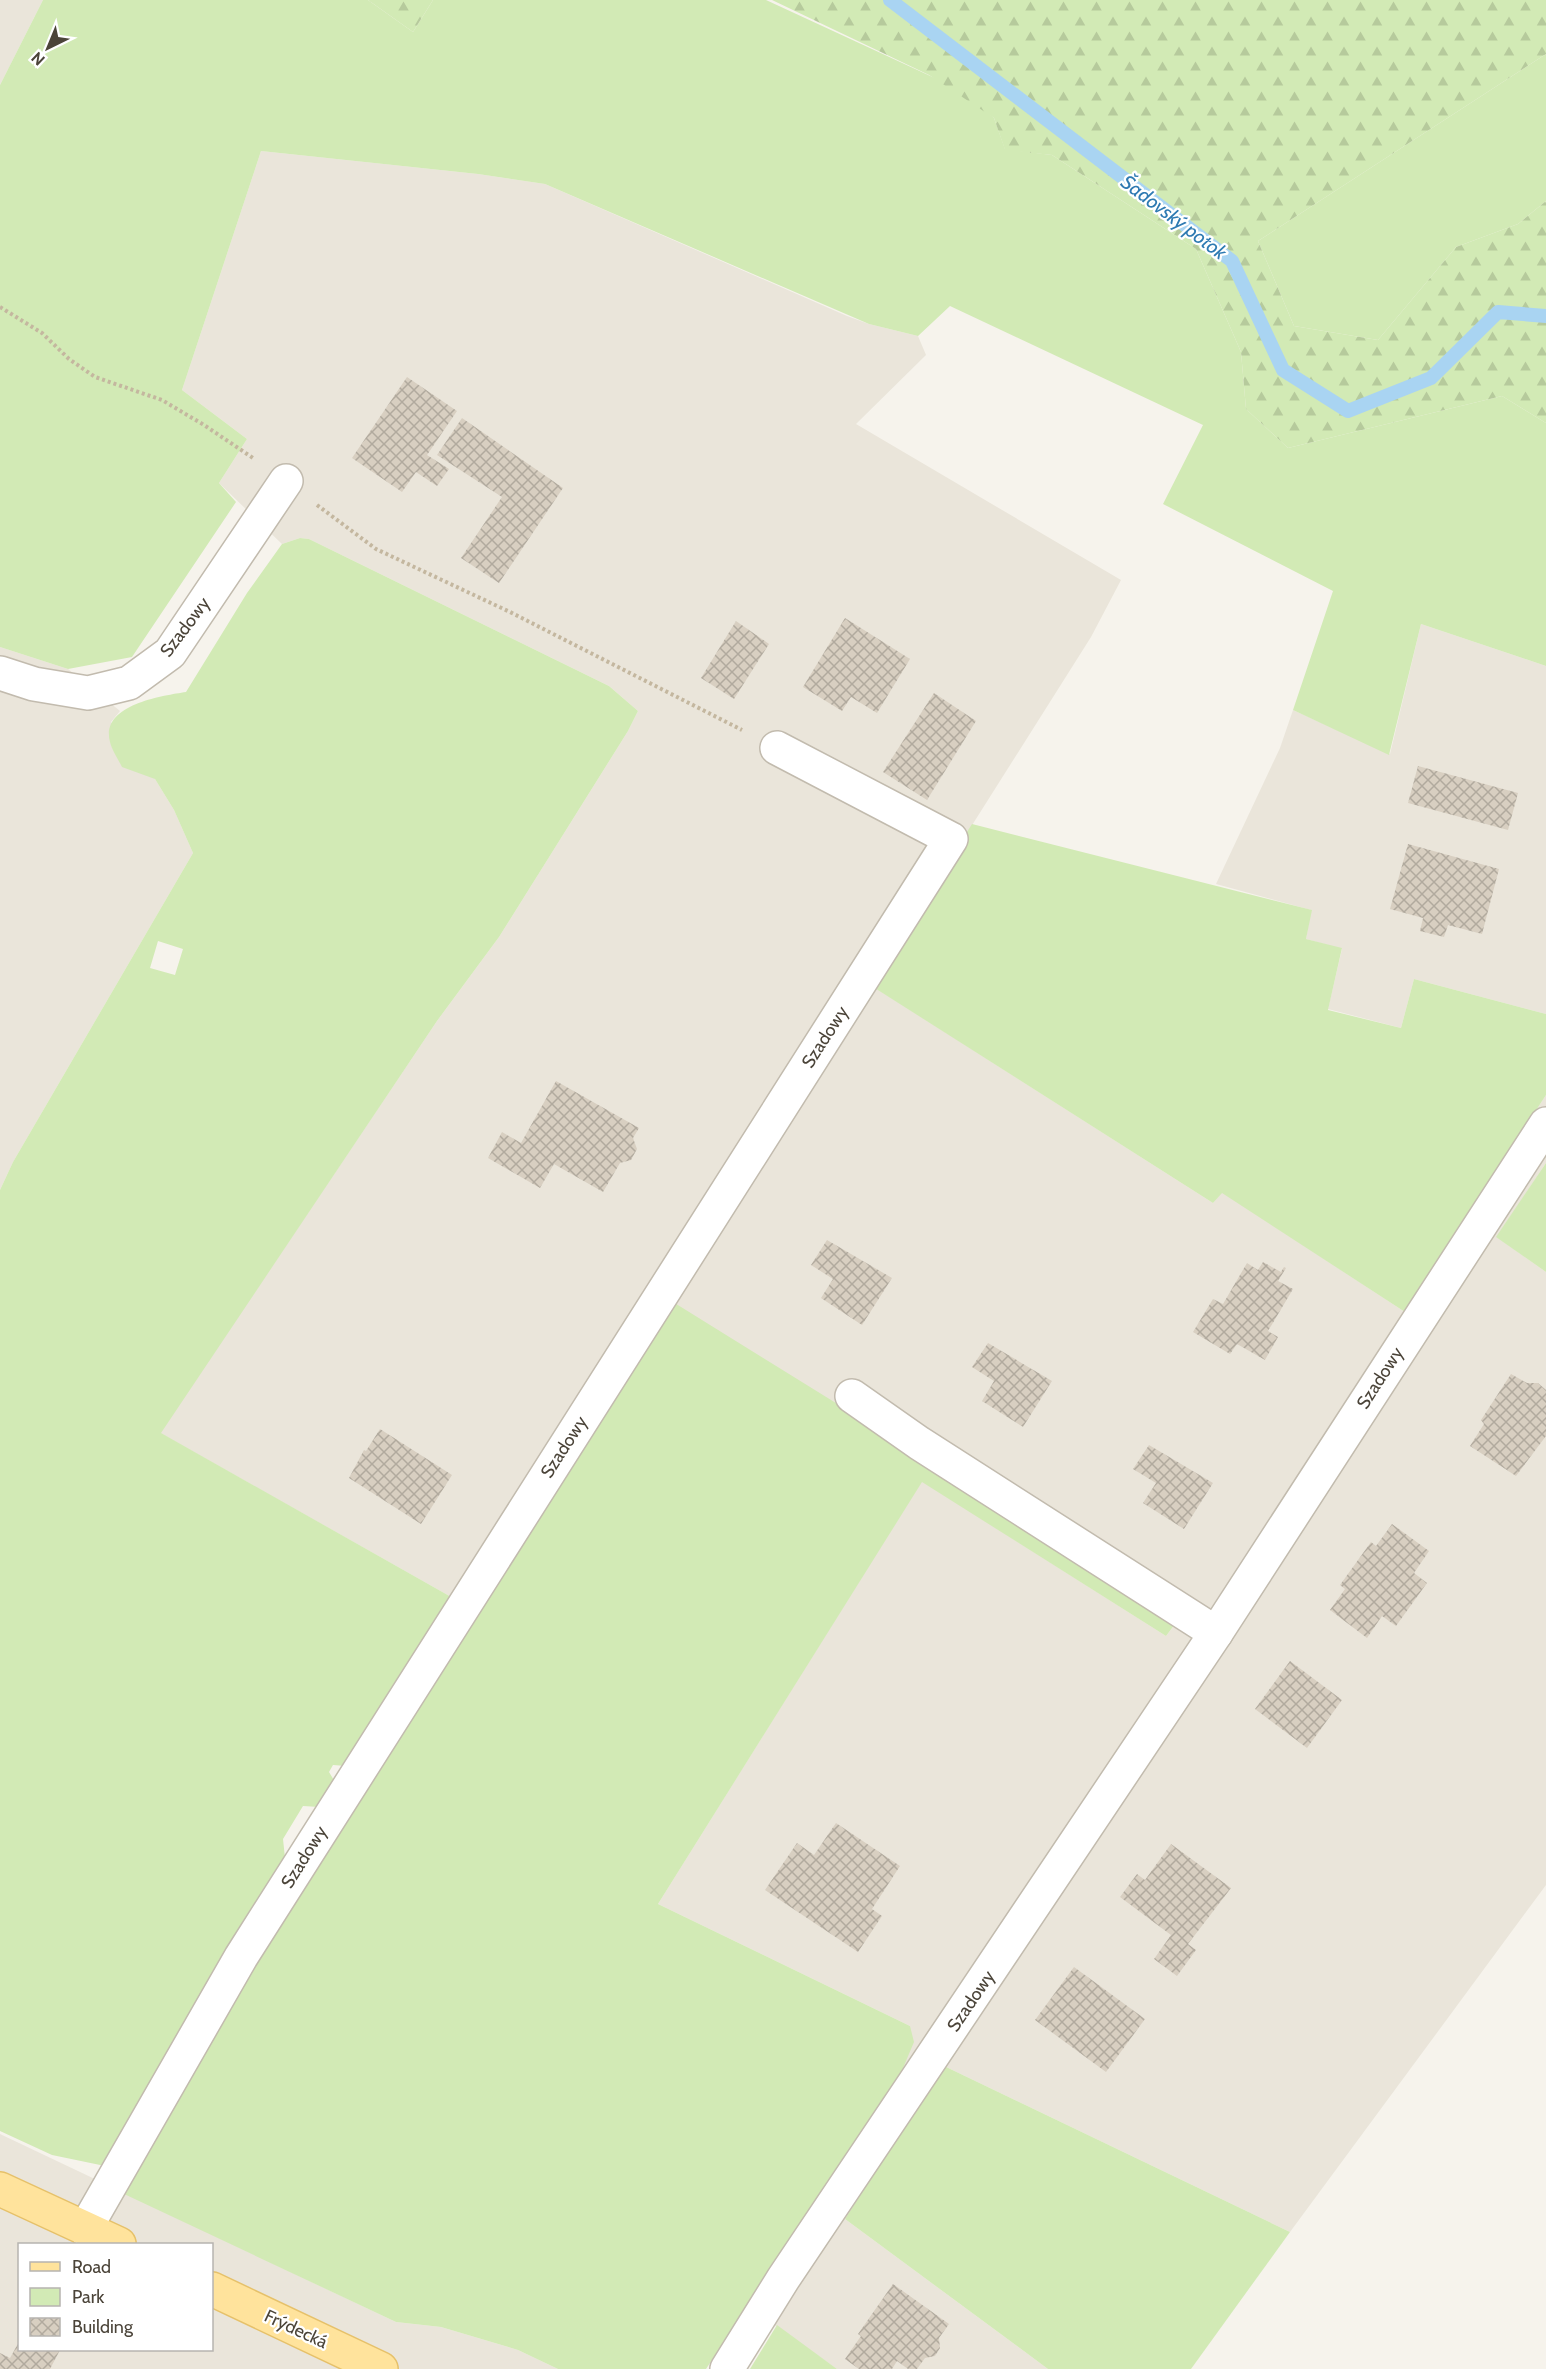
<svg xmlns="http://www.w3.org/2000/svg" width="1546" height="2369" font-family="Cabin,sans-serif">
<defs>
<pattern id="forest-firs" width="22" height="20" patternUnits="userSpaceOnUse" patternTransform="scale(1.5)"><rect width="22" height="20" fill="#d2eab5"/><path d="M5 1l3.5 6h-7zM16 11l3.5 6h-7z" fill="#b6ca9c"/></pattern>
<pattern id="building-cross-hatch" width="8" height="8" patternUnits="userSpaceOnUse" patternTransform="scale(1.5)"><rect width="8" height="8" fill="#d8cfc1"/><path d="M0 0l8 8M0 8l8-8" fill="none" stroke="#b1aa9e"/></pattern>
</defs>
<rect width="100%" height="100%" fill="#f6f3ec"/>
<g fill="#eae5da" fill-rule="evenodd">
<path d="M0 0H43L0 85Z"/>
<path d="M261 151 478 174 545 184 847 316 869 324 918 336 926 355 856 424 1121 580 1091 637 871 985 1213 1203 1222 1192 1405 1312 1546 1095V1163L1497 1237 1546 1272V1885L1290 2232 942 2065 845 2219 1048 2369H837L747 2306 910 2026 658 1904 922 1481 1166 1636 1175 1624 915 1452 453 1598 160 1433 437 1021 499 937 628 731 638 711 609 686 309 539 300 538 282 544 219 483 247 439 182 390Z"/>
<path d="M1421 624 1546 666V1014L1414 979 1401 1028 1328 1009 1342 949 1306 939 1311 910 1216 884 1280 748 1293 710 1390 754Z"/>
<path d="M0 647 68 669 120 711 111 722 155 779 174 810 193 853 13 1162 0 1190Z"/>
<path d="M0 2134 396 2322 441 2327 518 2350 558 2369H0ZM20 2244H212V2350H20Z"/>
</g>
<g fill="#d2eab5" fill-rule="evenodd">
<path d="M43 0H368L413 32 433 0H766L965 92 994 118 1005 149 1052 155 1196 249 1241 352 1246 409 1288 448 1502 396 1546 423V666L1421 624 1389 755 1293 710 1333 591 1163 504 1203 425 950 306 918 336 869 324 545 184 478 174 261 151 182 390 247 439 219 483 236 502 132 657 68 669 0 647V85Z"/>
<path d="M1546 54V201L1518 224 1456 247 1378 340 1294 326 1258 241Z"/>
<path d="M300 538 309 539 609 686 638 711 628 731 499 937 437 1021 161 1433 453 1598 346 1766 333 1765 329 1772 335 1782 319 1807 303 1806 283 1839 285 1858 105 2166 52 2155 0 2131V1190L13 1162 193 853 174 810 155 779 122 767C118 759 112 750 110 742 100 705 161 696 186 692L247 593 282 544ZM158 941 183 949 175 975 150 968Z"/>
<path d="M972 824 1312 910 1306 939 1342 948 1328 1010 1401 1028 1414 979 1546 1014V1095L1405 1312 1222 1193 1213 1203 870 985Z"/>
<path d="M1546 1163V1272L1496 1237Z"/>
<path d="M673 1302 915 1452 1175 1624 1166 1636 922 1482 658 1904 910 2026 914 2042 898 2080 706 2369H558L518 2350 441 2327 396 2322 122 2193 269 1935Z"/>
<path d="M942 2065 1290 2232 1191 2369H1048L845 2219Z"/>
<path d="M777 2325 837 2369H750Z"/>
</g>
<g fill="url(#forest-firs)">
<path d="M368 0H433L413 32Z"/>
<path d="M772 0H1546V54L1258 241 1294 326 1378 340 1456 247 1518 224 1546 201V423L1502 396 1288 448 1246 409 1241 352 1196 249 1052 155 1005 150 994 118 929 75Z"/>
</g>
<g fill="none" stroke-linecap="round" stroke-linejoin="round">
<path stroke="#a9d4f2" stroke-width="14" d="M890 0 1232 261 1283 370 1348 411 1431 378 1498 312 1546 316"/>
</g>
<g fill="url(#building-cross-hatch)">
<path d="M407 377 457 411 427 455 449 469 437 486 416 472 402 492 352 458Z"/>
<path d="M462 418 563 488 499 583 461 558 502 497 437 455Z"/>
<path d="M845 618 910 659 877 713 851 697 842 711 803 687Z"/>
<path d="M736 621 769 644 734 699 701 678Z"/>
<path d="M934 693 976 721 927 800 883 772Z"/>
<path d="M1418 766 1518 793 1508 830 1408 803Z"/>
<path d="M1408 844 1499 869 1482 934 1448 925 1444 937 1420 931 1423 918 1390 909Z"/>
<path d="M556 1081 639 1128 633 1138 637 1149 631 1160 620 1163 603 1192 554 1164 540 1188 488 1158 502 1132 521 1143Z"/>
<path d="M827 1240 892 1278 862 1325 821 1298 833 1279 811 1265Z"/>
<path d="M1263 1262 1281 1272 1284 1267 1286 1268 1278 1281 1293 1289 1268 1331 1278 1337 1265 1360 1237 1344 1230 1354 1193 1332 1213 1299 1223 1304 1247 1263 1258 1270Z"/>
<path d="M988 1343 1052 1381 1023 1427 982 1401 994 1381 972 1367Z"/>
<path d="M1511 1374 1527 1383H1538L1546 1390V1436L1516 1476 1470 1446 1484 1424 1481 1420Z"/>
<path d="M380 1429 452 1475 421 1524 349 1478 364 1450 366 1451Z"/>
<path d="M1149 1445 1213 1483 1184 1529 1143 1503 1156 1483 1133 1469Z"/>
<path d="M1392 1524 1429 1551 1414 1573 1427 1583 1396 1626 1382 1616 1367 1638 1330 1610 1345 1589 1340 1585 1371 1542 1376 1546Z"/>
<path d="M1290 1661 1342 1700 1307 1748 1255 1709Z"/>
<path d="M836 1823 900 1866 872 1909 882 1916 858 1952 765 1890 797 1843 814 1855Z"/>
<path d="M1171 1844 1231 1888 1188 1944 1196 1950 1177 1976 1154 1959 1171 1935 1120 1897 1137 1874 1145 1880Z"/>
<path d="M1074 1967 1145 2019 1106 2072 1035 2020Z"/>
<path d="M893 2284 949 2324 939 2338 940 2348 935 2356 925 2358 917 2369H908L897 2361 892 2369H859L845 2359 861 2336 858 2334Z"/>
<path d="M20 2340V2350H60L50 2369H0V2353L10 2358Z"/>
</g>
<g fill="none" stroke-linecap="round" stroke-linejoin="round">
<defs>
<g id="minor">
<path d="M0 673 34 684 88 693 129 683 170 653 286 481"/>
<path d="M852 1396 919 1443 1216 1633"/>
<path d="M85 2229 241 1957 951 839 777 748"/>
<path d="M727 2369 783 2279 1216 1633 1546 1124"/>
</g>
<g id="major">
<path d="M0 2189 119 2244"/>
<path d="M212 2289 381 2369"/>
</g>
</defs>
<use href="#minor" stroke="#c2bbae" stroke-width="36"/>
<use href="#major" stroke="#e6c16a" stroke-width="36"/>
<g stroke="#c4b79f" stroke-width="4" stroke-dasharray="3 3" stroke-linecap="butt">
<path d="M0 307 42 333 69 359 95 377 162 400 204 425 253 458"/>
<path d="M317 505 376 549 510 612 742 730"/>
</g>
<use href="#minor" stroke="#fff" stroke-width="33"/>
<use href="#major" stroke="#ffe39c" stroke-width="33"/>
</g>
<g text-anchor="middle" stroke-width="4.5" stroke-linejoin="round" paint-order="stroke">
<g font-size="18" fill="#4b4439" stroke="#fff">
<text transform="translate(185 627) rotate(-53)" y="6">Szadowy</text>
<text transform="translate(825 1037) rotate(-57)" y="6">Szadowy</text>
<text transform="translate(1380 1378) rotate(-57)" y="6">Szadowy</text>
<text transform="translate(564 1447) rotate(-57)" y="6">Szadowy</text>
<text transform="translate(304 1857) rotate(-58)" y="6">Szadowy</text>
<text transform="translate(971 2001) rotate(-56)" y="6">Szadowy</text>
<text transform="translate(296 2329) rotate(25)" y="6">Frýdecká</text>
</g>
<g font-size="20" font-style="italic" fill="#2e7ab2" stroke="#fff">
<text transform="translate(1174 217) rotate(37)" y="7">Šadovský potok</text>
</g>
</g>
<rect x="18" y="2243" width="195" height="108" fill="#ffffff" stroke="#b7b4b0" stroke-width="1.5"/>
<rect x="30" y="2262" width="30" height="9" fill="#ffe39c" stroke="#b7b4b0" stroke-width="1.5"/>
<text x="72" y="2273" font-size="18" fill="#4b4439">Road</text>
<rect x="30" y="2288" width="30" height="18" fill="#d2eab5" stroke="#b7b4b0" stroke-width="1.5"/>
<text x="72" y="2303" font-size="18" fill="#4b4439">Park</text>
<rect x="30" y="2318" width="30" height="18" fill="url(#building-cross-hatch)" stroke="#b7b4b0" stroke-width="1.5"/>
<text x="72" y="2333" font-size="18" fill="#4b4439">Building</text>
<g transform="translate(48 48) rotate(223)" stroke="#ffffff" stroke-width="4.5" paint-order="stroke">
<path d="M0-4.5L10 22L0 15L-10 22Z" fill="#4b4439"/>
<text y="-9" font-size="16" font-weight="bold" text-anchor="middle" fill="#4b4439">N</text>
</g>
</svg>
